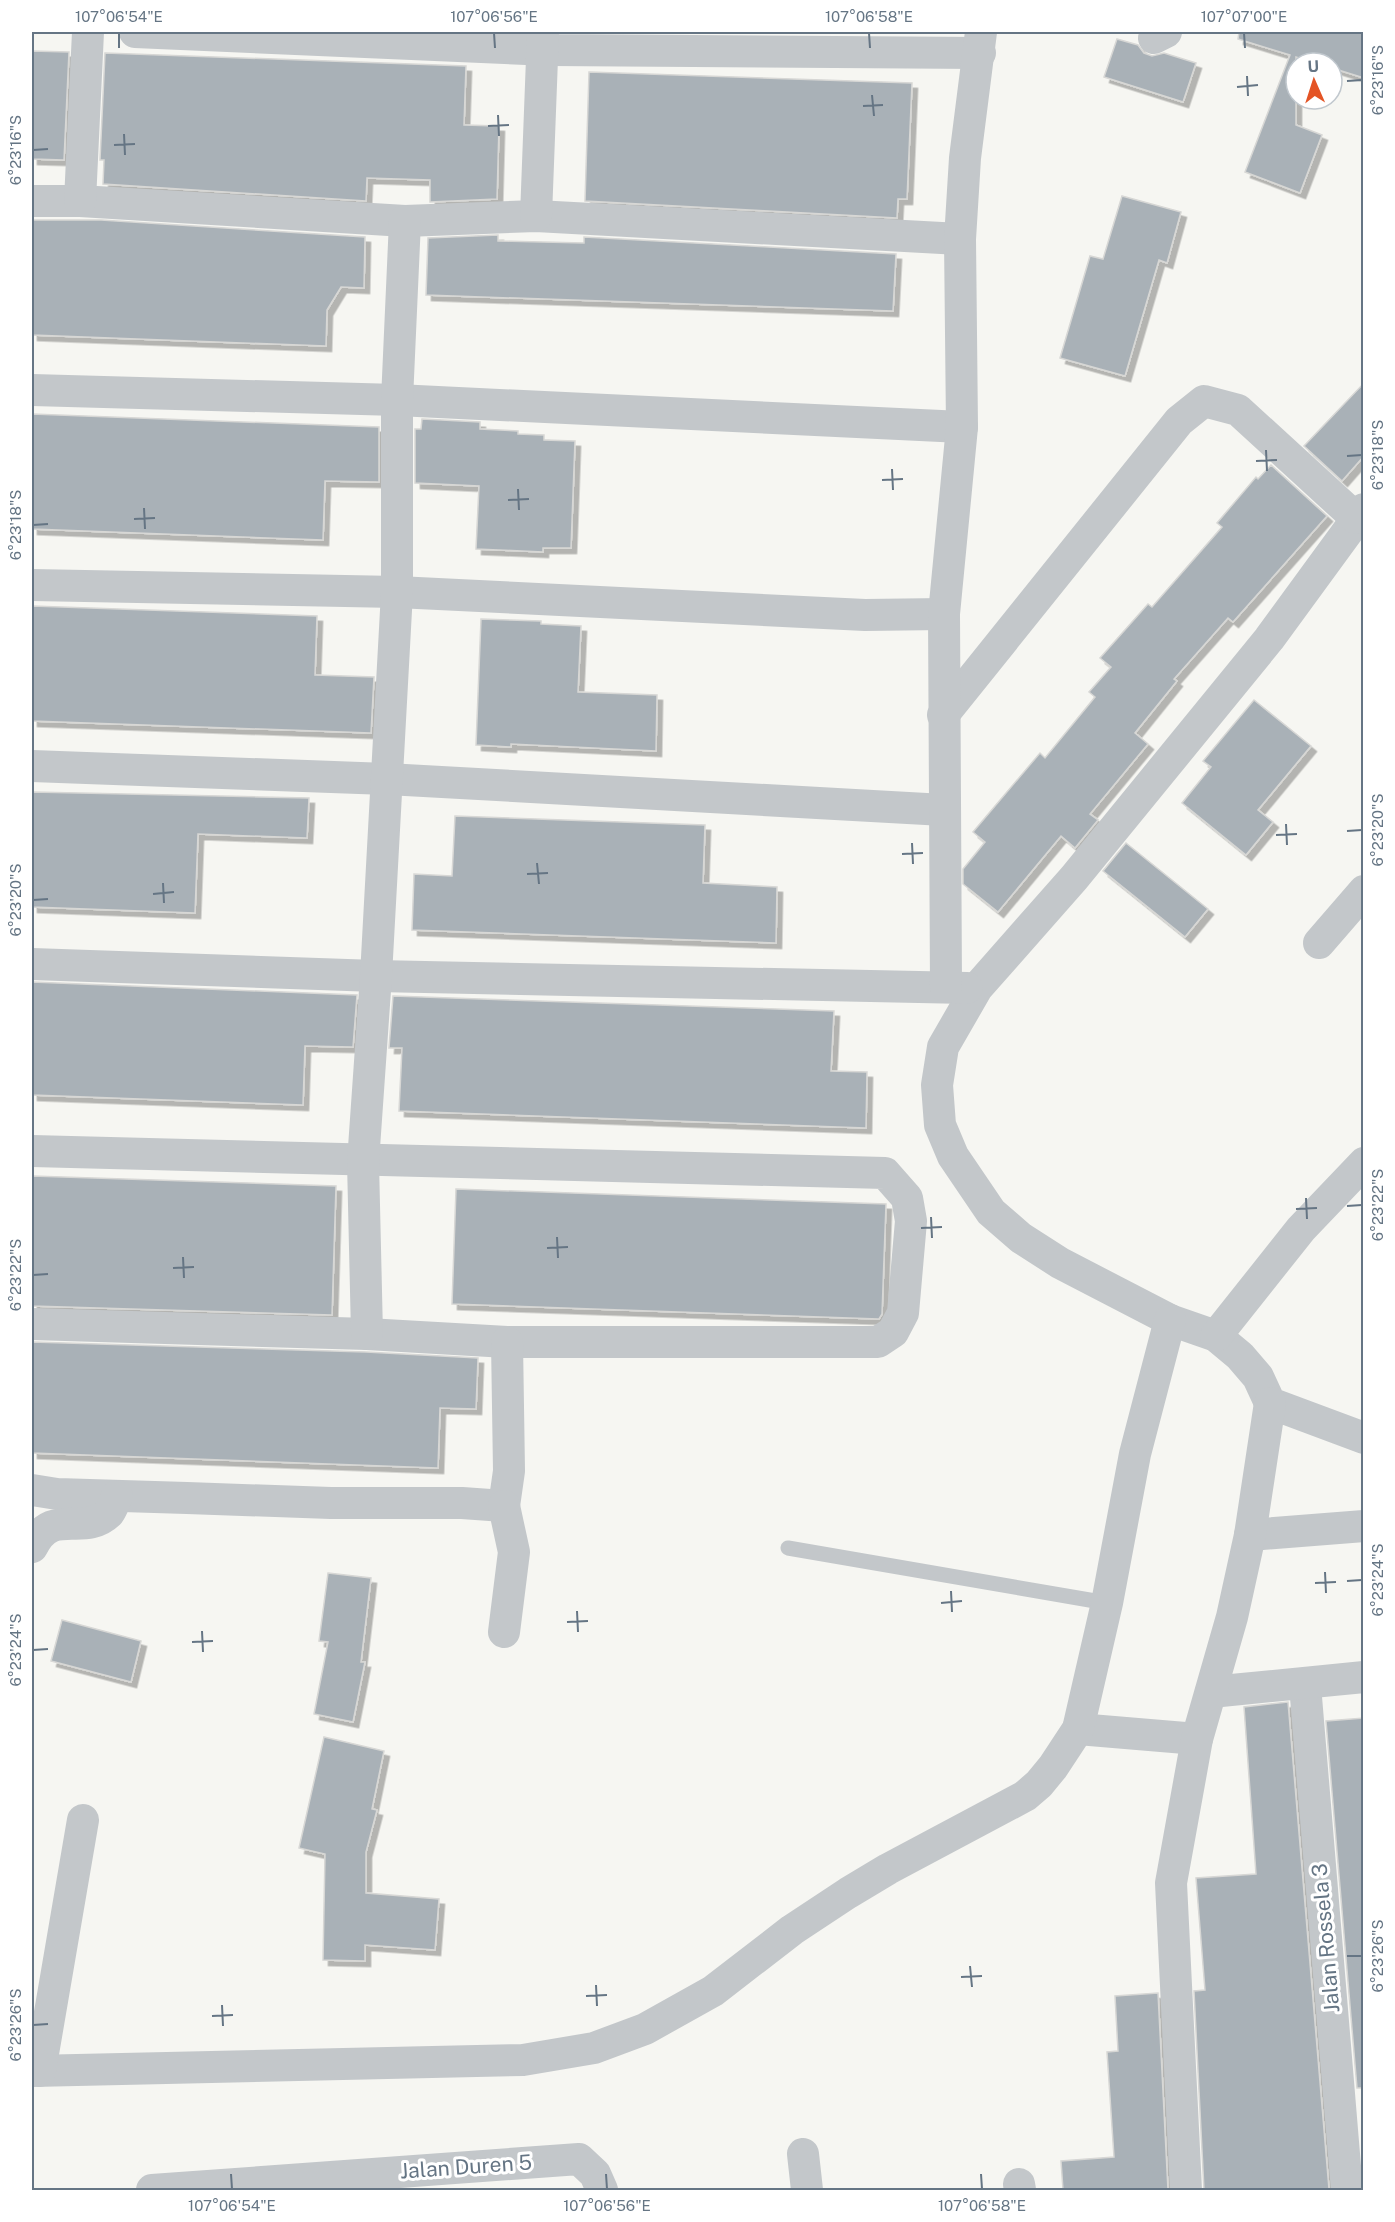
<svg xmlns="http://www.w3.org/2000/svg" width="1395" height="2222" font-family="'Public Sans',sans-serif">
<defs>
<filter id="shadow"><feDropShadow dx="5.5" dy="5.5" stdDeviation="0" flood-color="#0004"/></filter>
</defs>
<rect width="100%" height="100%" fill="#f6f6f2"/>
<g fill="#a9b1b7" stroke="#d7d7d5" stroke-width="1.5" filter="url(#shadow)">
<path d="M1239 32H1364V78L1332 68V63H1315L1296 57V125L1322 135 1300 193 1245 172 1290 55 1238 39Z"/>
<path d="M1117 39 1138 45 1144 53 1152 56 1164 53 1196 63 1183 102 1104 77Z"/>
<path d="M32 51 69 52 64 160 32 159Z"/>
<path d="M105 53 466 66 464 125 499 126 497 199 430 202V180L367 178 366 201 103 184 104 160H100Z"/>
<path d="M589 72 912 83 907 199H898L897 218 585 201Z"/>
<path d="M1122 196 1181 212 1167 263 1159 260 1125 376 1060 358 1090 256 1103 259Z"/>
<path d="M32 220H101L365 237 364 288 341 287 327 310 326 346 32 335Z"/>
<path d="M498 235V241L584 243V237L896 254 893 311 426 295 428 238Z"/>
<path d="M1364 383V456L1342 481 1304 446Z"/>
<path d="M32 414 379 427V482L325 481 323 540 32 529Z"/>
<path d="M422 419 480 422V429L518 431V434L544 435V440L575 441 571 548H543V552L476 549 479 486 415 483V429H421Z"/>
<path d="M1271 465 1327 516 1233 622 1228 618 1174 679 1177 681 1135 733 1148 744 1090 814 1098 820 1075 848 1061 836 998 912 963 884V869L985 842 973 832 1040 753 1045 758 1095 697 1089 692 1111 667 1100 658 1148 604 1152 607 1222 527 1217 523 1256 477 1258 479Z"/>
<path d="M32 606 317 616 315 675 374 677 371 733 32 721Z"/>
<path d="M481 619 541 621V624L581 626 578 692 657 695 656 751 511 744V747L476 745Z"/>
<path d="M1254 700 1311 746 1258 810 1273 822 1246 855 1182 803 1211 767 1203 761Z"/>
<path d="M32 792 309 798 307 838 198 834 195 913 32 907Z"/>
<path d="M455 816 705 825 703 883 777 887 776 943 412 930 414 874 452 876Z"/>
<path d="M1126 843 1208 909 1185 937 1103 871Z"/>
<path d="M32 982 357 995 353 1047 305 1046 303 1105 32 1095Z"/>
<path d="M393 996 834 1011 831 1071 867 1072 866 1128 399 1111 402 1048H389Z"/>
<path d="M32 1176 336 1186 332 1315 32 1306Z"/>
<path d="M456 1189 886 1204 882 1314 879 1319 452 1304Z"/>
<path d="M32 1342 366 1352 478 1358 476 1409 440 1408 438 1468 32 1453Z"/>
<path d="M328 1573 371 1578 361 1662H365L353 1722 314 1714 328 1642 319 1641Z"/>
<path d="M62 1620 141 1641 131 1682 51 1661Z"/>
<path d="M1288 1702 1329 2189 1204 2190 1194 1991 1205 1990 1196 1878 1256 1874 1244 1707Z"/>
<path d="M1364 1718V2088H1357L1326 1721Z"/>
<path d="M324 1737 384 1751 372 1809 377 1810 366 1852V1893L439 1899 435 1950 365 1945V1961L323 1960 325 1854 299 1848Z"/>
<path d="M1158 1993 1168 2190H1063L1061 2161 1114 2157 1107 2052 1118 2051 1115 1996Z"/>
</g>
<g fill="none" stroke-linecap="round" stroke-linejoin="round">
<path stroke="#c3c7ca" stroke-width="15" d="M788 1548 1107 1603"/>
<g stroke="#c3c7ca" stroke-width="32">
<path d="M135 32 550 50 980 53"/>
<path d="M1154 38 1166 32"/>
<path d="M32 201H80L405 221 536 216 960 239"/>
<path d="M80 201 88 32"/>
<path d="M536 216 543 32"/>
<path d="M32 390 397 400 962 427"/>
<path d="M1364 509 1269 639 1074 878 977 988 943 1047 937 1085 940 1125 953 1156 991 1212 1021 1238 1060 1263 1170 1320 1216 1336 1240 1356 1258 1377 1270 1403 1364 1438"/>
<path d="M32 585 397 592 865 615 944 614"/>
<path d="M943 715 1179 421 1204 401 1238 410 1356 518"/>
<path d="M32 766 387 779 944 810"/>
<path d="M1319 943 1364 891"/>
<path d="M32 964 376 976 967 988"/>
<path d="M946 987 944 614 962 427 960 239 965 158 981 32"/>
<path d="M32 1151 885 1173 907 1198 911 1221 903 1313 893 1332 878 1342H507L367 1334 32 1324"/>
<path d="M367 1334 363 1162 376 976 397 592V400L405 221"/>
<path d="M1216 1336 1301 1229 1364 1163"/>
<path d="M32 1490 57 1494 187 1498 331 1503H462L504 1506 509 1471 507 1342"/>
<path d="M1250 1535 1364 1526"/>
<path d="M32 1547C53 1505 83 1538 109 1513 112 1509 115 1501 117 1496"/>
<path d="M504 1632 514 1552 504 1506"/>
<path d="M1305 1685 1347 2190"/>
<path d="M1211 1692 1364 1677"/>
<path d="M1078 1729 1197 1739"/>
<path d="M32 2071 523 2060 594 2048 645 2029 713 1991 792 1930 848 1893 888 1869 1025 1796 1039 1784 1053 1767 1078 1729 1107 1603 1135 1454 1170 1320"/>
<path d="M40 2071 83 1820"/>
<path d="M803 2154 807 2190"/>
<path d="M1019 2184 1020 2190"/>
<path d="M152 2190 579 2159 595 2174 602 2190"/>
<path d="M1186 2190 1171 1883 1197 1739 1232 1617 1250 1535 1270 1403"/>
</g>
</g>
<path fill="none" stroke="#657584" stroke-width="2" d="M119 33V48M494 33 495 48M869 33 870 48M1244 33 1245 48M1247 76 1248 96M1347 81 1362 80M1237 87 1258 85M872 95 874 116M863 106 883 105M498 115 499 136M488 126 509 125M124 134 125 155M114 145 135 144M33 150 48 149M1266 450 1267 471M1347 456 1362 455M1256 461 1277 460M892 469 893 490M882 480 903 479M518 489 519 510M508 500 529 499M144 508 145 529M134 519 155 518M33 525 48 524M1286 824 1287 845M1347 831 1362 830M1276 835 1297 834M912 843 913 864M902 854 923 853M537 863 539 884M527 874 548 873M163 883 164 903M153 894 174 892M33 900 48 899M1306 1198 1307 1219M1347 1206 1362 1205M1296 1209 1317 1208M931 1217 932 1238M921 1228 942 1227M557 1237 558 1258M547 1248 568 1247M183 1257 184 1278M173 1268 194 1267M33 1275 48 1274M1325 1572 1326 1593M1347 1581 1362 1580M1315 1583 1336 1582M951 1591 952 1612M941 1603 962 1601M577 1611 578 1632M567 1622 588 1621M202 1631 203 1652M192 1642 213 1641M33 1650 48 1649M1347 1956H1362M970 1966 972 1987M961 1977 982 1976M596 1985 597 2006M586 1996 607 1995M222 2005 223 2026M212 2016 233 2015M33 2025 48 2024M231 2174 232 2189M606 2174 607 2189M981 2174 982 2189"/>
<g text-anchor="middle" stroke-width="6" stroke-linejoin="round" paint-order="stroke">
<g font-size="21" fill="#657584" stroke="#fff">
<text transform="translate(1326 1938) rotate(-95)" y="7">Jalan Rossela 3</text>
<text transform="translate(466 2167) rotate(-4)" y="7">Jalan Duren 5</text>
</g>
</g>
<rect width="1395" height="2222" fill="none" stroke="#ffffff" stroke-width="66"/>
<g transform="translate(1314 81) rotate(357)"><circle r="28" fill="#ffffff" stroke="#c1c8ce" stroke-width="1.5"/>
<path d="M0-4.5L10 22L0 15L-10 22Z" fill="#e45425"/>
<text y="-9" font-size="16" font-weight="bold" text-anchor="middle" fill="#657584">U</text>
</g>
<rect x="33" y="33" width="1329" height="2156" fill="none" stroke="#657584" stroke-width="2"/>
<g font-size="15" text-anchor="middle" fill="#657584">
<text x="119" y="22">107°06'54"E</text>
<text x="494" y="22">107°06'56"E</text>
<text x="869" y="22">107°06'58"E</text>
<text x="1244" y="22">107°07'00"E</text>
<text transform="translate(1378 80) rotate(-90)" y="5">6°23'16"S</text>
<text transform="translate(16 150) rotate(-90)" y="5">6°23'16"S</text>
<text transform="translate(1378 455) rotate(-90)" y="5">6°23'18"S</text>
<text transform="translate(16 525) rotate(-90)" y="5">6°23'18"S</text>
<text transform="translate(1378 830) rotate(-90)" y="5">6°23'20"S</text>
<text transform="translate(16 900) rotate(-90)" y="5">6°23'20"S</text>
<text transform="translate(1378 1205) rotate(-90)" y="5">6°23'22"S</text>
<text transform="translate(16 1275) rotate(-90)" y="5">6°23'22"S</text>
<text transform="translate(1378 1580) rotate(-90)" y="5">6°23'24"S</text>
<text transform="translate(16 1650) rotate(-90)" y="5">6°23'24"S</text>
<text transform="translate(1378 1956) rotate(-90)" y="5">6°23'26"S</text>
<text transform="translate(16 2025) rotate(-90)" y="5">6°23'26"S</text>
<text x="232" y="2211">107°06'54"E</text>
<text x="607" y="2211">107°06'56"E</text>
<text x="982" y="2211">107°06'58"E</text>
</g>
</svg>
